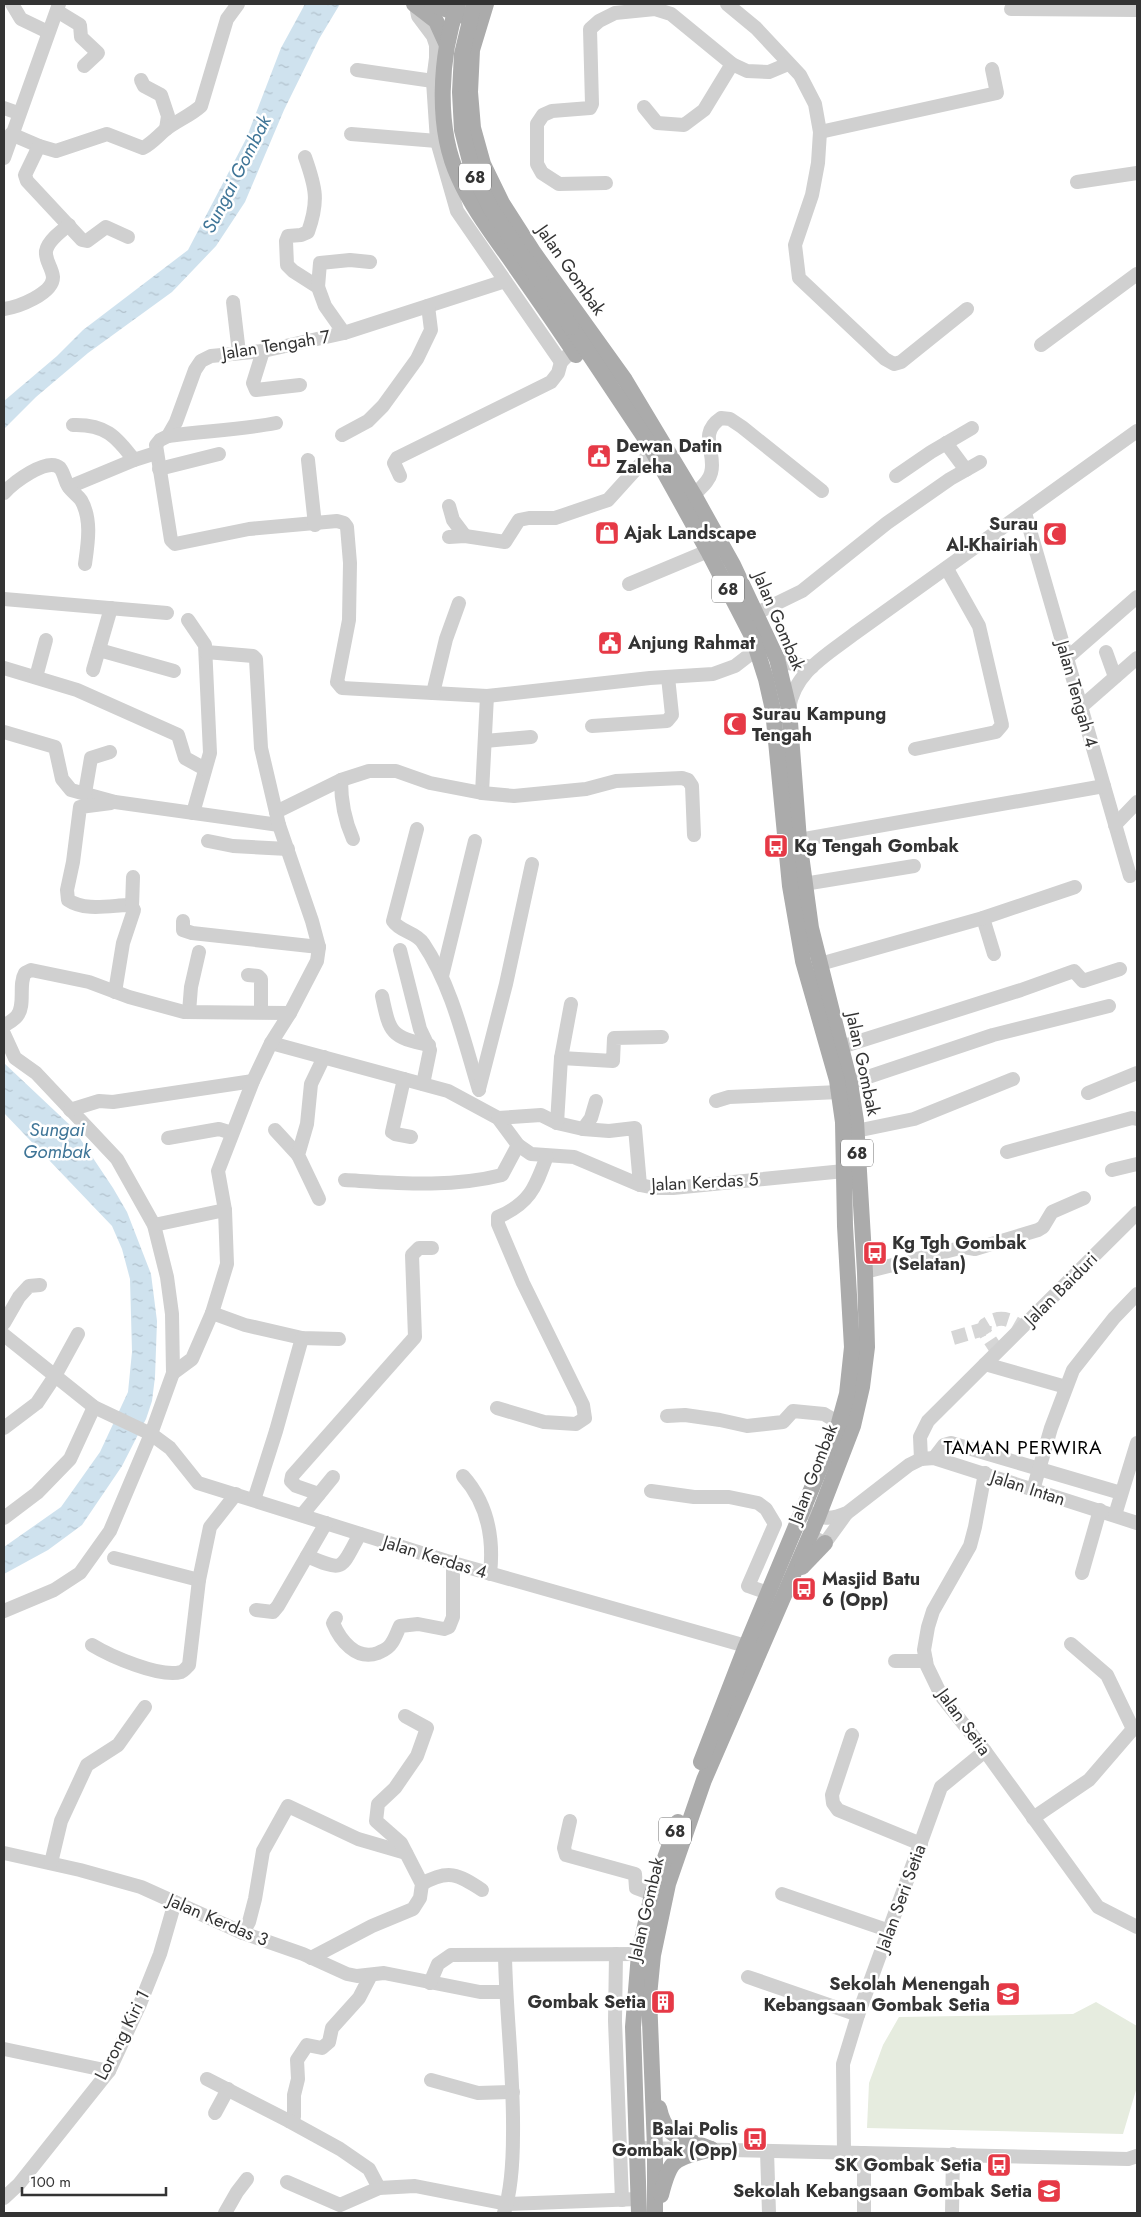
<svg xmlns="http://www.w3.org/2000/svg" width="1141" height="2217" font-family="Jost,sans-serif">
<defs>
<pattern id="water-ripples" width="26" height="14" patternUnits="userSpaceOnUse" patternTransform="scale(1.25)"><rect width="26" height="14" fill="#cfe2ee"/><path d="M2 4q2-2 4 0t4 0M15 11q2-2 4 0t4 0" fill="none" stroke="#b2c2cd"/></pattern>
</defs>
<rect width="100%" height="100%" fill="#fff"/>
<path fill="#e6ecdf" d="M1096 2002 1137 2026V2087L1123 2134 867 2128 869 2083 883 2045 899 2017 1073 2014Z"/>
<g fill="url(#water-ripples)">
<path d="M305 4H340L319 39 284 110 245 202 216 246 172 292 88 353 36 397 4 429V401L57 356 83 330 188 250 246 139 281 48Z"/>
<path d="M4 1063 73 1128 113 1188 127 1212 151 1274 157 1321 155 1377 152 1401 146 1419 122 1466 82 1525 48 1550 4 1574V1547L61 1507 100 1452 128 1392 132 1352 130 1279 122 1249 112 1226 4 1113Z"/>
</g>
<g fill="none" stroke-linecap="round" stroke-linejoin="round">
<g stroke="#d6d6d6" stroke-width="14" stroke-dasharray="14 7" stroke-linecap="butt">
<path d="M953 1338 984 1329"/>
<path d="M998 1352 984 1331 985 1325C999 1315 1009 1318 1022 1328"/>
</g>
<g stroke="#d0d0d0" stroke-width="14">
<path d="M12 4 21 19 48 32"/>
<path d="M727 4 756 28 800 75 815 104 820 132 818 163 812 195 795 245 799 278 885 359 894 364 901 362 967 309"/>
<path d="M416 6 418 16 433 36 436 45V58L433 81 437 141 457 211 561 362 573 350"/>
<path d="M1011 9 1137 10"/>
<path d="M57 11 80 25 81 37 98 53 84 66"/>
<path d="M357 70 433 81"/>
<path d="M141 80 144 86 161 95 168 116 166 129"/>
<path d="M644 107 657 123 684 125 704 110 732 64"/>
<path d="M4 108 18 113"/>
<path d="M820 132 997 93 992 69"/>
<path d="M11 134 39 146 56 151 107 134 143 148C152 143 157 137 165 130 176 121 190 116 201 106L227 19 238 4"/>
<path d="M351 134 437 141"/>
<path d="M39 146 25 175 27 181 82 240 87 241 106 227 128 237"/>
<path d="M305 157C316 188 319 201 308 232L301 235 288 236 286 241 287 265 293 271 318 287 325 306 344 333"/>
<path d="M4 158 59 4"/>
<path d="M1077 182 1137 173"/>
<path d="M606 183 559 184 542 173 537 164V124L543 115 552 111 590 108 592 104 590 29 599 21 615 13 655 9 671 14 732 64 747 71 769 72 788 64"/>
<path d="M505 281 344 333 263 351 211 356 201 361 195 370 176 422 168 436 160 440 156 445 171 540 175 544 249 529 337 521 344 523 347 527 350 563 349 620 337 682 342 688 487 696 650 678 713 674 735 666 757 649"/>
<path d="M318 287 320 263 350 260 370 262"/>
<path d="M233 302 239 353"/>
<path d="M4 309C18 307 53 294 53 277 52 267 45 261 46 251 48 241 61 231 69 225"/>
<path d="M1041 345 1137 274"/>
<path d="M263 351 253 383 256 390 300 385"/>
<path d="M73 425C105 424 116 436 134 460L156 453"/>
<path d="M342 435 368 421 383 406 417 359 431 330 428 306"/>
<path d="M168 436C204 431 240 430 276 423"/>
<path d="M946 443 966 470"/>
<path d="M308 460 315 525"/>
<path d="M159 469 219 454"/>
<path d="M400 476 394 463 397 458 551 382 558 373 561 362"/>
<path d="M896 476 931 452 972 428"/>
<path d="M69 487 134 460"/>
<path d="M4 493C12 484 47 456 60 468 64 473 65 481 68 486 71 491 77 495 81 500 92 519 88 543 85 564"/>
<path d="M694 495C699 489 709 482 711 473 717 453 697 434 721 418L730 419 742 427 822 491"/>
<path d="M449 506 453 520 465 536"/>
<path d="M1025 513 1130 876"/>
<path d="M449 537 465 536 505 542 519 520 529 518H555L608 500 646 458"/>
<path d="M629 584 708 551"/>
<path d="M4 599 167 613"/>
<path d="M757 613 802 591 887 523 950 479 980 462"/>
<path d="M188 620 205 645 210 753 193 813"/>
<path d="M99 650 174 671"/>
<path d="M1106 652 1115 677"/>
<path d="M1067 658 1137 597"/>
<path d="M777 659 788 663 812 667"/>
<path d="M4 668 77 690 178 735 185 758 205 769"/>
<path d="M93 670 111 608"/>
<path d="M36 677 46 640"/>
<path d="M433 693 446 639 459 603"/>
<path d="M1081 707 1137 658"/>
<path d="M789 709C794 672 827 655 854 634L1137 431"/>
<path d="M592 726 667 721 672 715 668 677"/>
<path d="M4 732 55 747 62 779 71 790 115 802 279 825"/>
<path d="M485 741 531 737"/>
<path d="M915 749 996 732 1002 725 979 626 947 569"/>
<path d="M341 780C341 802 344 819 353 839"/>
<path d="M85 793 91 758 110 752"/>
<path d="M482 793 487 696"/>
<path d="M111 803 80 807 73 862 67 890 68 900C84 911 108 906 127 905L132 907"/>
<path d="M276 812 341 780 369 771H396L430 783 482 793 514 796 586 789 616 781 682 778 688 780 692 786 694 835"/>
<path d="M1115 825 1137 802"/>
<path d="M417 829 393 921C400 932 416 932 423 943 452 986 464 1041 479 1090"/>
<path d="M799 840 1104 786"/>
<path d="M208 841 233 846 288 849"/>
<path d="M804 884 914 866"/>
<path d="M983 918 994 954"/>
<path d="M183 921V930L192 933 319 947"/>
<path d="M400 950 420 1029 430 1050 423 1084"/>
<path d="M820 964 983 918 1075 887"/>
<path d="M248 975 258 976 261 979V1012"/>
<path d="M442 976 475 841"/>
<path d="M115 992 123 943 134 910 132 907 133 877"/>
<path d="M382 996C390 1034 391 1037 429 1045"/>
<path d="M189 1012 191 987 199 952"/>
<path d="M4 1026C8 1023 14 1020 17 1016 26 1005 18 985 25 973L31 970 89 982 129 997 184 1012 290 1013"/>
<path d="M4 1034 15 1058 36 1073 117 1159 154 1225 167 1277 172 1314 173 1373 151 1434 110 1531 80 1573 54 1590 4 1611"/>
<path d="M271 1043 448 1091 498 1118 518 1145 531 1154 574 1157 640 1185 655 1188H673L844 1171"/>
<path d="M841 1047 1021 990 1074 971 1083 981 1120 969"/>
<path d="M561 1058 613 1061 614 1038 662 1037"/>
<path d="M404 1079 392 1132 395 1134 411 1137"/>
<path d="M850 1083 993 1035 1109 1006"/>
<path d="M479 1089 506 984 532 864"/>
<path d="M1088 1093 1137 1073"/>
<path d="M716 1101 729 1097 839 1092"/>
<path d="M70 1110 99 1101 113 1102 253 1081"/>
<path d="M498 1118 541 1115 557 1123 583 1129 591 1118 596 1101"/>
<path d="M557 1123 561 1058 571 1004"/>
<path d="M583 1129 609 1131 635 1128 640 1185"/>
<path d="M275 1130 298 1155"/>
<path d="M856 1131 914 1119 1013 1079"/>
<path d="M168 1138 219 1129 232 1133"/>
<path d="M1007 1152 1132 1118 1137 1119"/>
<path d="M1112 1170 1137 1164"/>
<path d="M345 1180C397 1183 451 1188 502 1175L518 1145"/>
<path d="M319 1199 298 1155 307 1124 311 1084 324 1057"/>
<path d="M154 1225 225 1210"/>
<path d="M865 1272 964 1247 975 1249 1038 1230 1043 1227 1052 1212 1084 1198"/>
<path d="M212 1313 245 1325 302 1338 339 1339"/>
<path d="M4 1323 19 1297 29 1286 40 1285"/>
<path d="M4 1335 94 1407 151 1434 170 1448 198 1483 453 1563 746 1646"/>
<path d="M985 1364 1066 1387"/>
<path d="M173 1373 192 1359 212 1313 227 1264 225 1210 218 1171 253 1081 271 1043 290 1013 317 961 319 947 312 921 279 825 261 748 256 659 253 656 206 652"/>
<path d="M497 1408 544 1422 576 1424 585 1418 583 1405 523 1283 498 1224V1217C530 1203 535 1188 547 1156"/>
<path d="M667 1416 685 1415 720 1420 747 1426 783 1422 793 1411 824 1414 839 1423"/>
<path d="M4 1428 37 1403 55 1376 78 1334"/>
<path d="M934 1458 944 1445 951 1443 1121 1493"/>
<path d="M921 1459 920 1437 928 1421 1137 1213"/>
<path d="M985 1473 975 1527 970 1546 933 1611 928 1627 924 1650 927 1666 942 1697 985 1751 1098 1907 1137 1927"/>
<path d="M463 1476C488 1504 494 1538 490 1574"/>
<path d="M1033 1490 1051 1428 1073 1370 1114 1318 1137 1294"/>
<path d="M651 1491 694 1497H729L758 1503 766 1509 775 1524 748 1586 768 1593"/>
<path d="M319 1494 296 1486 291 1481 292 1476 415 1337 412 1255 419 1248H432"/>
<path d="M254 1500 276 1431 302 1338"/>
<path d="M803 1511C822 1518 828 1521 847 1513L909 1465 921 1459 934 1458 1137 1523"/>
<path d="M302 1515 333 1477"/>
<path d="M1115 1515 1137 1443"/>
<path d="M4 1518 37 1493 70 1459 94 1407"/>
<path d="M816 1539 825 1543 846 1514"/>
<path d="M307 1556C346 1573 340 1569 360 1534"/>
<path d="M114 1558 199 1580"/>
<path d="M1082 1573 1100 1510"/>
<path d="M256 1610 273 1612 278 1606 326 1523"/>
<path d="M336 1618 333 1623C340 1640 356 1661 378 1653 382 1651 388 1649 391 1644 395 1639 397 1632 400 1626L418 1624 444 1629 449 1627 453 1617V1563"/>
<path d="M92 1645C110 1656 160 1678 181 1672 184 1671 187 1667 189 1665L199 1580 210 1527 236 1494"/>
<path d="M895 1661H926"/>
<path d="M852 1735 832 1795 833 1803 838 1810 921 1844"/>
<path d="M1033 1818 1089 1780 1133 1729 1107 1675 1071 1644"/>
<path d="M570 1821 564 1848 566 1855 635 1874 636 1888 652 1894"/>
<path d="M4 1853 80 1870 141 1887 243 1933 303 1954 347 1974 357 1976 384 1973 480 1992H506"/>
<path d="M51 1863 61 1821 87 1765 118 1745 145 1707"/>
<path d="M422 1884C448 1869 458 1874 482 1890"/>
<path d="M782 1894 890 1931"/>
<path d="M243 1933 249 1922 255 1899 263 1851 288 1806 358 1839 406 1853"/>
<path d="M616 1954 615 2021 622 2200"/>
<path d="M311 1958 372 1926 413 1909 420 1898 422 1884 401 1843 376 1821 378 1804 395 1788 417 1756 427 1728 405 1716"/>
<path d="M748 1977 858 2015"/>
<path d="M430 1983 438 1964 451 1955 639 1954"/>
<path d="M4 2049 109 2071"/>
<path d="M207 2079 289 2121 294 2117V2095L298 2079 297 2060 307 2045 322 2048 329 2042 332 2028 359 1998 371 1975"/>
<path d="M431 2080 478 2093 513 2092"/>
<path d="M215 2113 228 2089"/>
<path d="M289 2121 340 2149 369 2169 379 2188"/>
<path d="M637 2148 1128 2159 1137 2156"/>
<path d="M767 2151 769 2213"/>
<path d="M844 2152 843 2064 858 2015 941 1787 985 1751"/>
<path d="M864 2153V2213"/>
<path d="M287 2182 340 2205 379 2188 415 2186 507 2204 638 2199"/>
<path d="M4 2198 19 2184 109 2071 140 2004 160 1954 175 1902"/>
<path d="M225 2213 237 2192 247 2179"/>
<path d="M504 2213C512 2188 513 2160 513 2134 514 2074 506 2015 505 1955"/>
<path d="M952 2213 953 2154"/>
</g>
<g stroke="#ababab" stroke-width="16">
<path d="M414 4 436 21 446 43"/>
<path d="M432 4 464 16"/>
<path d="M458 4C440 55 435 127 459 178 471 205 488 228 505 252 529 286 553 320 576 355"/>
<path d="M486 4 472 50 470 92 473 128 483 164 502 203 534 253 625 380 694 495 733 565 777 659 789 709 799 840 811 928 850 1083 856 1121 865 1272 867 1347 862 1387 853 1426 818 1517 704 1780 668 1884 653 1955 649 1996 655 2148V2213"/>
<path d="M571 327 647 441 708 551 753 638 766 679 773 710 790 886 803 961 837 1080 843 1122 845 1226 852 1347 847 1394 839 1423 746 1646 701 1762"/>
<path d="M802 1567 825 1543"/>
<path d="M659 2108C666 2141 684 2137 711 2149"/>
<path d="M661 2195C671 2156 674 2160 711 2149"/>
<path d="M639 2213 633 2027 639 1954 652 1894 678 1822"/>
</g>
<path stroke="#ababab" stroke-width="16" d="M474 4 462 54 460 92 462 130 473 173 491 209 571 327"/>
</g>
<defs>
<symbol id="civic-square" viewBox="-11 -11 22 22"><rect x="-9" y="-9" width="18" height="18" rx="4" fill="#e63946" stroke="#fff"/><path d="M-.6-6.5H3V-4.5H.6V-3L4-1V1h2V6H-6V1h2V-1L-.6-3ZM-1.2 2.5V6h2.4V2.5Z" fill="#fff"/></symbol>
<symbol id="shop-square" viewBox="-11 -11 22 22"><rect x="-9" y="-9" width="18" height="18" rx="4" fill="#e63946" stroke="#fff"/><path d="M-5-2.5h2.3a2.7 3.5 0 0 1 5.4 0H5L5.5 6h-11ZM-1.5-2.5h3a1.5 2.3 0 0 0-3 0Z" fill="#fff"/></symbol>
<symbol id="mosque-square" viewBox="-11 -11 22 22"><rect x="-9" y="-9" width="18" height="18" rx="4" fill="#e63946" stroke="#fff"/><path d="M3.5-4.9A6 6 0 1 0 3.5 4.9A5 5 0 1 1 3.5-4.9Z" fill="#fff"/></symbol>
<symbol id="bus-square" viewBox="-11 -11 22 22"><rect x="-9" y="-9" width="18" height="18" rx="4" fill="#e63946" stroke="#fff"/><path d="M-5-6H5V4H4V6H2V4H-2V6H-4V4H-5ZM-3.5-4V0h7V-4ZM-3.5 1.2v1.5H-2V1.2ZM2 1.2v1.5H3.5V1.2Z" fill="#fff"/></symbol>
<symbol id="school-square" viewBox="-11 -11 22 22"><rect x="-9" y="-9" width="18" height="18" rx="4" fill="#e63946" stroke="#fff"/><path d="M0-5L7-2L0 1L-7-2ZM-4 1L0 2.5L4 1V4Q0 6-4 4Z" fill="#fff"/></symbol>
<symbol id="building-square" viewBox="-11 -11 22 22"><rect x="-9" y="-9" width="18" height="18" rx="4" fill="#e63946" stroke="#fff"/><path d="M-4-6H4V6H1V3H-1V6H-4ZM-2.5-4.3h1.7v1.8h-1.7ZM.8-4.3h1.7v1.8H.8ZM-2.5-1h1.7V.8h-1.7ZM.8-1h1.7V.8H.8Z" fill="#fff"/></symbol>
</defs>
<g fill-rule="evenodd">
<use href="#civic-square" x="585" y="442" width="28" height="28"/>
<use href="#shop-square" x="593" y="519" width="28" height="28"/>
<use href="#mosque-square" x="1041" y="520" width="28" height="28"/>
<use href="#civic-square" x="596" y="629" width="28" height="28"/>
<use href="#mosque-square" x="721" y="710" width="28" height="28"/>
<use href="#bus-square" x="762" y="832" width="28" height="28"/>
<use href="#bus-square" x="861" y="1239" width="28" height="28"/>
<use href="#bus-square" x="790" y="1575" width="28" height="28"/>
<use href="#school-square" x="994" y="1980" width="28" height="28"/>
<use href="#building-square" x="649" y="1988" width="28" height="28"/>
<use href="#bus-square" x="741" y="2125" width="28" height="28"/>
<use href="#bus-square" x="985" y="2151" width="28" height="28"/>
<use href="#school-square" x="1035" y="2177" width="28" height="28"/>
</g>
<g text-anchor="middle" stroke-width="5" stroke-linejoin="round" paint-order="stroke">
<g fill="#fff" stroke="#707070" stroke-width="1">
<rect x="459" y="163.5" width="32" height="27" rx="4"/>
<rect x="712" y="575.5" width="32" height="27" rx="4"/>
<rect x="841" y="1139.5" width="32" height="27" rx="4"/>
<rect x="659" y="1817.5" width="32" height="27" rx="4"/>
</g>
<g font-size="16" font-weight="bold" fill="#333">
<text x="475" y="183">68</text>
<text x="728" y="595">68</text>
<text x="857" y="1159">68</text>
<text x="675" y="1837">68</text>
</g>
<g font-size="18" fill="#333" stroke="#fff">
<text transform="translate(571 270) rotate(55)" y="6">Jalan Gombak</text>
<text transform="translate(276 345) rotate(-9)" y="6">Jalan Tengah 7</text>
<text transform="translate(779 621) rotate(67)" y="6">Jalan Gombak</text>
<text transform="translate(1077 694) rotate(74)" y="6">Jalan Tengah 4</text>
<text transform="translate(863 1064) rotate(78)" y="6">Jalan Gombak</text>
<text transform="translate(705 1182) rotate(-3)" y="6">Jalan Kerdas 5</text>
<text transform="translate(1061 1289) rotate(-45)" y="6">Jalan Baiduri</text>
<text transform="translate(813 1474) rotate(-69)" y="6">Jalan Gombak</text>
<text transform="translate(1028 1488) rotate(18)" y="6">Jalan Intan</text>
<text transform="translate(435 1557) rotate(17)" y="6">Jalan Kerdas 4</text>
<text transform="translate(964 1722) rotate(54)" y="6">Jalan Setia</text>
<text transform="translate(901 1898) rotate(-70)" y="6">Jalan Seri Setia</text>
<text transform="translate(646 1909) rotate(-77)" y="6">Jalan Gombak</text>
<text transform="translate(218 1920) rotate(23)" y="6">Jalan Kerdas 3</text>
<text transform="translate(122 2035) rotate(-63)" y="6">Lorong Kiri 1</text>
</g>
<g font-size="18" font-weight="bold" fill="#333" stroke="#fff" text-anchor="start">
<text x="616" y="452">Dewan Datin<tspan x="616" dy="21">Zaleha</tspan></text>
<text x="1038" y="530" text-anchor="end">Surau<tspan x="1038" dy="21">Al-Khairiah</tspan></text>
<text x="624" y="539">Ajak Landscape</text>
<text x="628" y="649">Anjung Rahmat</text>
<text x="752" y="720">Surau Kampung<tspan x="752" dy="21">Tengah</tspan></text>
<text x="794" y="852">Kg Tengah Gombak</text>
<text x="892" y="1249">Kg Tgh Gombak<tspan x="892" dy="21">(Selatan)</tspan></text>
<text x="822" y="1585">Masjid Batu<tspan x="822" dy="21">6 (Opp)</tspan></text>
<text x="990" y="1990" text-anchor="end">Sekolah Menengah<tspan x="990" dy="21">Kebangsaan Gombak Setia</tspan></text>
<text x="646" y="2008" text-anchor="end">Gombak Setia</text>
<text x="738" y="2135" text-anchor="end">Balai Polis<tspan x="738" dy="21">Gombak (Opp)</tspan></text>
<text x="982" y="2171" text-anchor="end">SK Gombak Setia</text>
<text x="1032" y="2197" text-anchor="end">Sekolah Kebangsaan Gombak Setia</text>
</g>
<g font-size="19" font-style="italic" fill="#3f7597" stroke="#fff">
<text transform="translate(236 174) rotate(-63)" y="7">Sungai Gombak</text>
<text x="57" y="1136">Sungai<tspan x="57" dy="22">Gombak</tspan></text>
</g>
<g font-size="19" letter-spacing="1" fill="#000" stroke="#fff">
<text x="1023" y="1454">TAMAN PERWIRA</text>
</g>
</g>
<rect width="1141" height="2217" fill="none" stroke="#333333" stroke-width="10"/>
<path d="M22 2187v8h144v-8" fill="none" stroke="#333333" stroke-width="2.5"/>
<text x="30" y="2187" font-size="15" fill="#333333" stroke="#ffffff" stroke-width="4" paint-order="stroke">100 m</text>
</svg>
